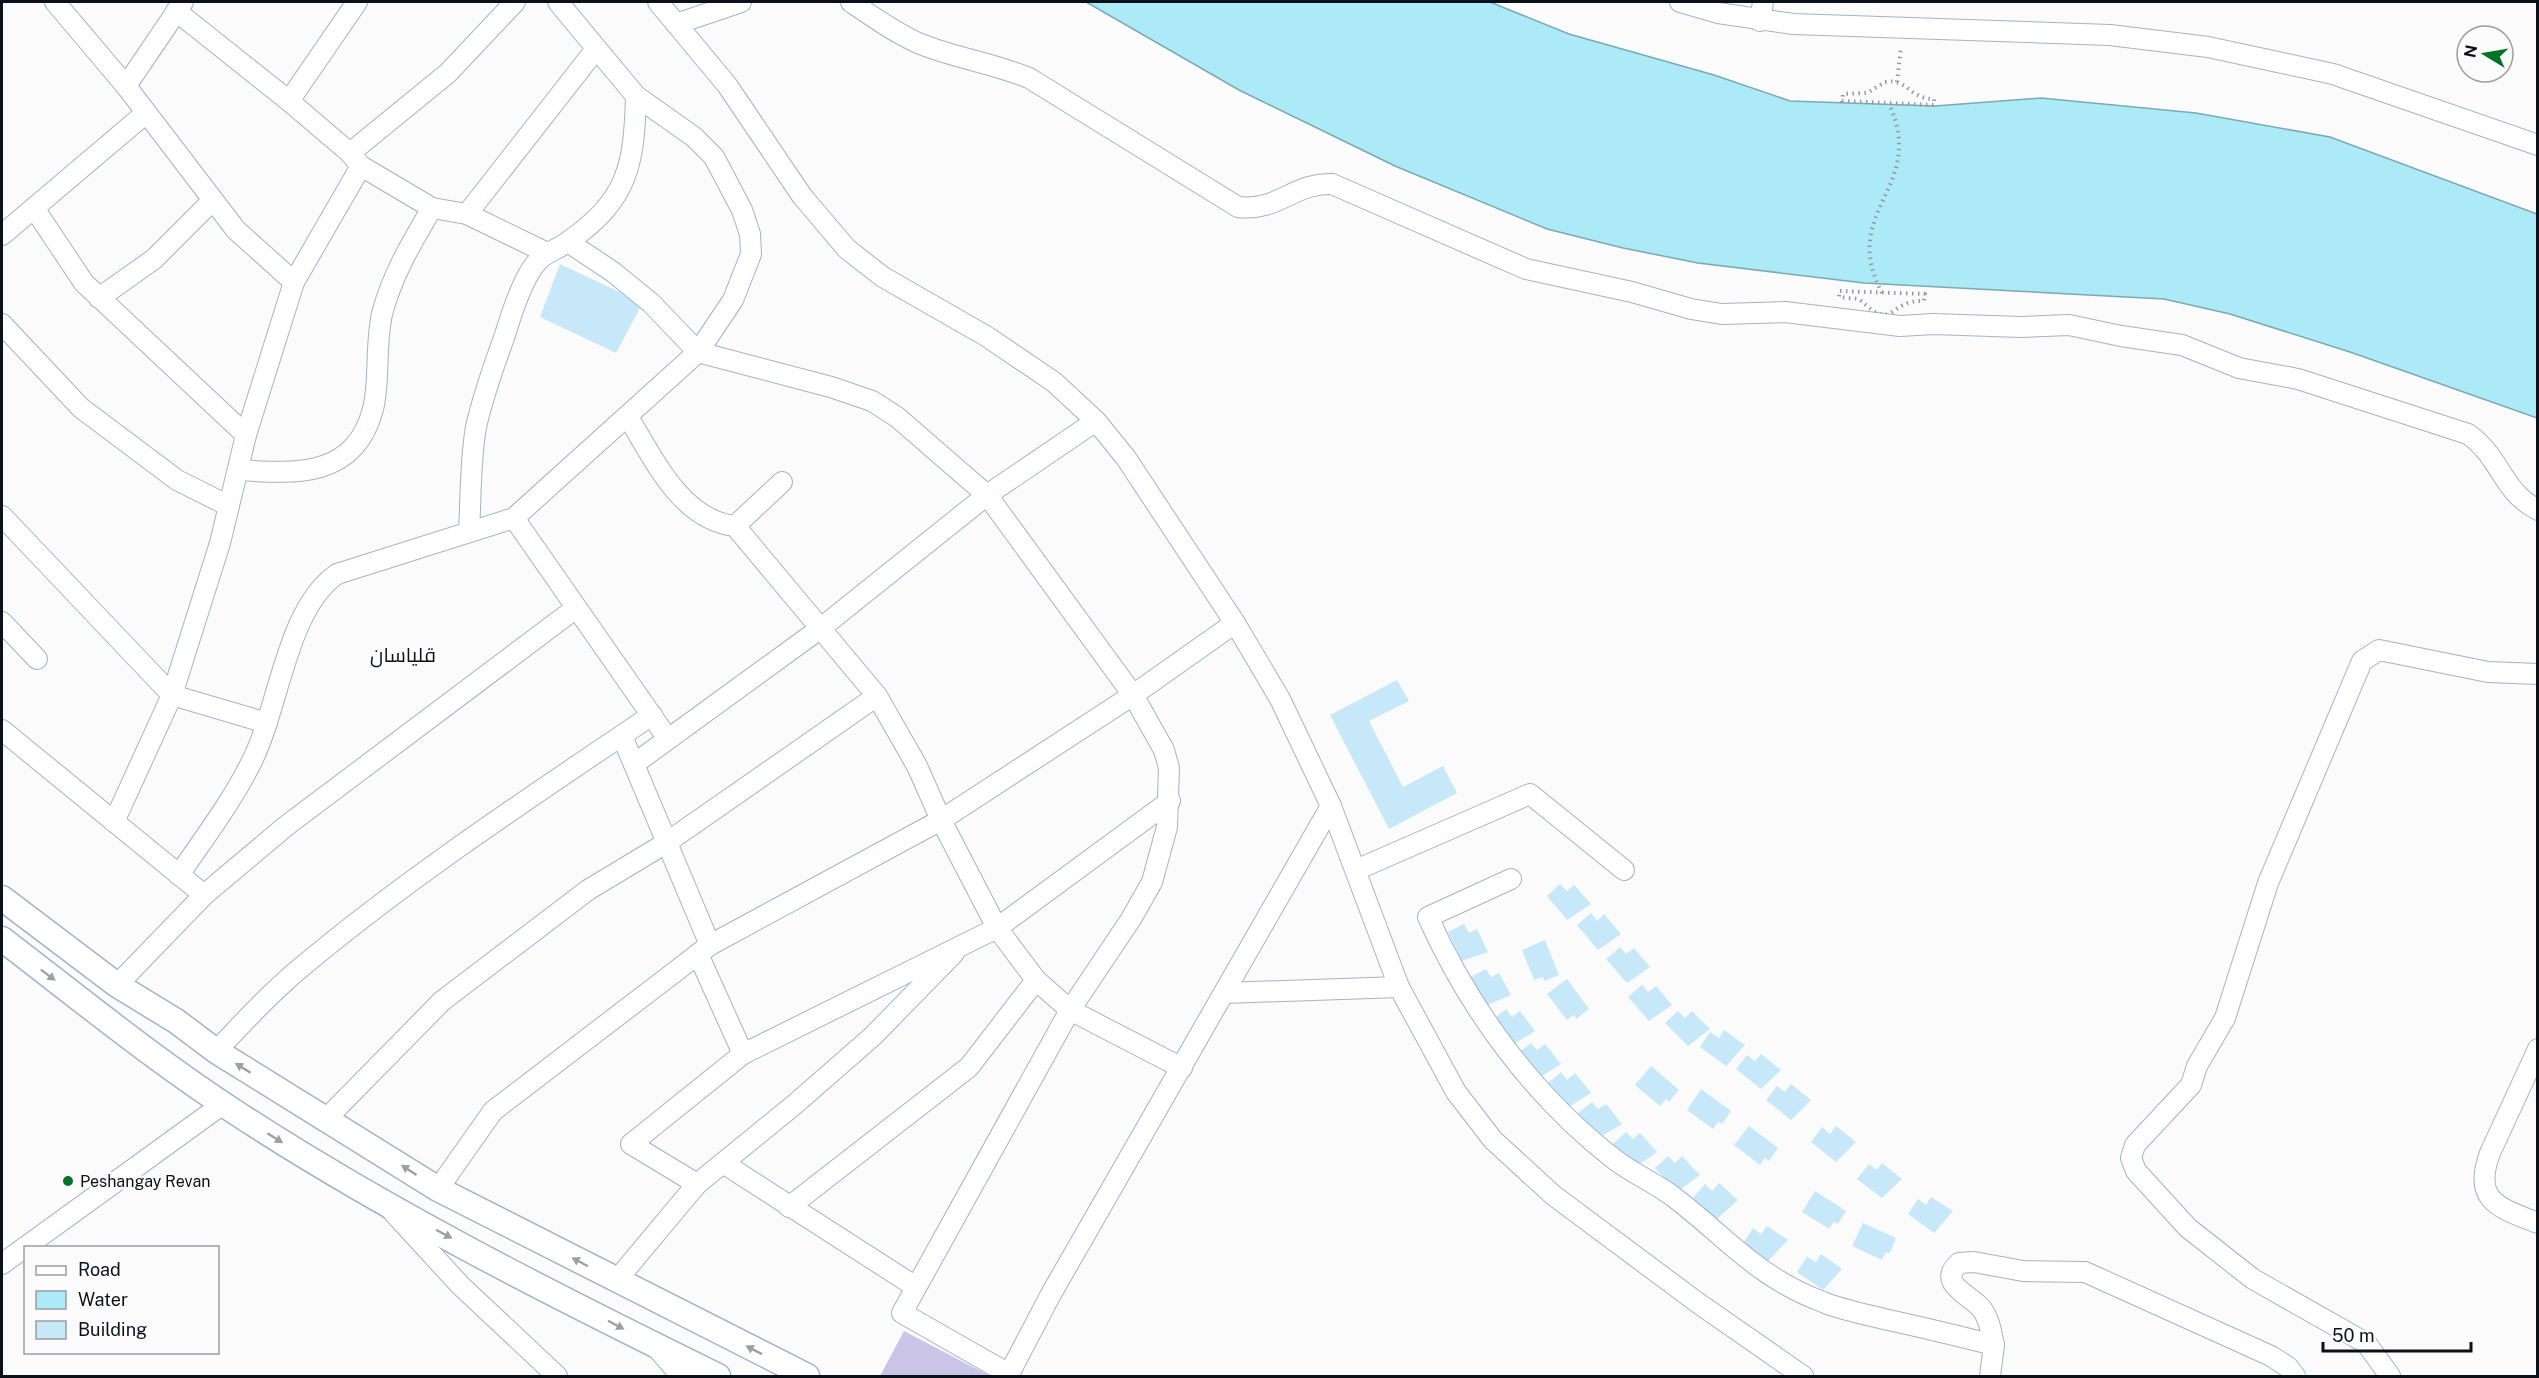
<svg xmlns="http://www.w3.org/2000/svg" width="2539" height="1378" font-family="'Public Sans',Cairo,sans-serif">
<rect width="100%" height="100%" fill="#fbfbfb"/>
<path fill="#cac4e7" d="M904 1331 988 1375 987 1376H880Z"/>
<path fill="#abeaf6" stroke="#7ba9b4" stroke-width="1.5" d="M1086 2H1490L1569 34 1714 75 1790 101 1935 106 2041 98 2196 113 2330 137 2537 214V418L2350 352 2230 314 2164 299 1864 283 1698 263 1623 248 1547 229 1395 166 1239 90Z"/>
<g fill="#c7e8f9">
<path d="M560 264 630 297 640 308 616 353 540 317Z"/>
<path d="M1397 680 1409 701 1369 721 1403 787 1443 766 1457 793 1389 829 1330 715Z"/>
<path d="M1560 884 1567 891 1574 885 1591 904 1567 920 1547 896Z"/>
<path d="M1591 913 1597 921 1604 914 1621 934 1598 950 1577 925Z"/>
<path d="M1464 924 1469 933 1477 929 1488 952 1462 961 1448 932Z"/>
<path d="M1545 940 1559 975 1544 981 1543 977 1534 980 1522 950Z"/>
<path d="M1620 947 1626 954 1634 948 1650 967 1627 983 1606 959Z"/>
<path d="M1486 969 1491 977 1499 973 1511 995 1485 1006 1470 977Z"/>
<path d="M1567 979 1589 1009 1576 1019 1574 1015 1567 1020 1547 994Z"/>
<path d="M1642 985 1648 992 1656 986 1672 1005 1649 1021 1628 997Z"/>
<path d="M1506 1009 1512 1017 1520 1011 1535 1031 1511 1046 1491 1021Z"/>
<path d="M1678 1011 1685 1018 1692 1011 1710 1029 1688 1046 1665 1023Z"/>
<path d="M1724 1030 1745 1045 1726 1066 1700 1047 1710 1032 1719 1038Z"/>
<path d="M1531 1043 1537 1050 1545 1044 1561 1064 1537 1079 1517 1054Z"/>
<path d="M1761 1054 1781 1070 1761 1089 1736 1069 1747 1055 1755 1061Z"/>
<path d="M1651 1066 1679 1090 1669 1102 1666 1099 1660 1106 1635 1085Z"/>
<path d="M1561 1072 1567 1080 1575 1073 1591 1093 1567 1108 1547 1084Z"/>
<path d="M1791 1084 1811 1100 1791 1120 1766 1100 1777 1086 1785 1092Z"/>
<path d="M1701 1089 1731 1111 1722 1124 1718 1122 1713 1129 1687 1110Z"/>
<path d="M1592 1102 1598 1109 1606 1104 1622 1124 1598 1138 1578 1113Z"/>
<path d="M1749 1126 1778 1148 1769 1161 1765 1158 1760 1165 1734 1145Z"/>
<path d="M1836 1126 1856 1142 1836 1162 1811 1142 1822 1127 1830 1134Z"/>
<path d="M1626 1132 1633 1139 1640 1133 1657 1152 1634 1168 1613 1144Z"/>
<path d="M1668 1156 1675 1163 1682 1156 1700 1175 1677 1192 1655 1168Z"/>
<path d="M1882 1163 1902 1179 1882 1198 1857 1179 1869 1164 1877 1170Z"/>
<path d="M1719 1183 1738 1200 1717 1219 1693 1198 1705 1184 1712 1191Z"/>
<path d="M1815 1191 1846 1211 1838 1224 1834 1222 1829 1229 1802 1212Z"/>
<path d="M1931 1197 1953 1211 1934 1233 1908 1214 1918 1199 1926 1205Z"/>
<path d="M1863 1223 1896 1238 1890 1253 1886 1252 1882 1260 1852 1246Z"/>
<path d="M1767 1226 1788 1240 1768 1261 1743 1243 1753 1228 1761 1234Z"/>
<path d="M1821 1254 1842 1269 1823 1290 1797 1272 1807 1257 1816 1262Z"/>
</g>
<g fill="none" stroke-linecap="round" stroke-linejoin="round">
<defs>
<g id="minor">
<path d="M55 2 126 86 236 230 294 282"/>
<path d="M558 2 636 96 694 137 714 157 742 210 750 234 751 254 733 300 698 352 831 387 872 401 897 417 943 457 987 495 1133 695 1164 750 1169 768 1167 827 1152 882 1131 919 1070 1010 902 1313 1009 1374"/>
<path d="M658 2 727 85 802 196 847 249 883 277 986 336 1054 382 1096 421 1126 458 1235 623 1280 699 1331 806 1399 987 1456 1092 1493 1140 1553 1195 1698 1303 1803 1376"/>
<path d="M851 2C873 17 894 32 918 43 954 58 993 63 1029 78L1238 207C1278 212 1295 182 1332 184L1526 269 1632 292 1691 309 1722 314 1785 312 1900 326 1933 324 2021 327 2069 325 2121 336 2182 345 2239 368 2298 379 2468 434C2501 457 2502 492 2538 510"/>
<path d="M1680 2 1718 13 1793 24 2110 35 2208 47 2333 74 2538 145"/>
<path d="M176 11 289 101 350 153 361 166 432 208 467 214 545 252"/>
<path d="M1760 21 1763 2"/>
<path d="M676 24 741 2"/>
<path d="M126 86 183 2"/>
<path d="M289 101 357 2"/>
<path d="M350 153 448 73 515 2"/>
<path d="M34 208 84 283 246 435"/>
<path d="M467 214 596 49"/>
<path d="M2 235 146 113"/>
<path d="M99 298 154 259 213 200"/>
<path d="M2 324 81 408 177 480 229 506"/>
<path d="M628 417C654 459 681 520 735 526L877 696 917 766 941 820 997 928 1036 980 1070 1010 1182 1068"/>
<path d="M239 470C296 474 355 478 373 409 380 382 375 345 382 314 392 275 412 242 432 208"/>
<path d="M2 516 172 695 267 723"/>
<path d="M514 518 668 739"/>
<path d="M735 526 782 482"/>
<path d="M469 532C471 497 470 461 476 427 483 396 494 365 505 335 511 315 518 293 528 275 542 250 550 255 569 241 629 199 634 164 636 96"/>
<path d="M2 622 37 659"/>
<path d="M2 730 204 895"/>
<path d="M622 736 710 945"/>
<path d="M634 764 821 628 987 495 1096 421"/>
<path d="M114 822 172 695 220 543 246 435 294 282 361 166"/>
<path d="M1356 870 1530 794 1624 870"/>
<path d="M179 875C204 838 231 803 251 763 279 709 286 609 337 574L514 518 698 352 651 303 613 272 568 242"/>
<path d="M1511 879 1428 917C1469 1009 1534 1097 1614 1159 1633 1174 1656 1183 1675 1198 1727 1238 1758 1278 1823 1302 1842 1310 1864 1314 1884 1319 1921 1327 1958 1336 1994 1345L1990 1376"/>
<path d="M698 954 743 1054"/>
<path d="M117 985 204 895 286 826 576 608"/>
<path d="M1224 993 1399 987"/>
<path d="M2538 1049 2490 1153C2472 1201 2499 1208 2538 1223"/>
<path d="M216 1051C244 1022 272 991 304 965 413 874 534 795 652 715"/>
<path d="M327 1118 442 1001 588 890 666 843 877 696"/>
<path d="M723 1163 916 1287"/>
<path d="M697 1184 631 1144 743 1054 997 928 1170 801"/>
<path d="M438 1189 493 1111 710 945 941 820 1133 695 1235 623"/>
<path d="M789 1207 969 1067 1036 980"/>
<path d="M392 1211 460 1285 557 1376"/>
<path d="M2 1264 223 1104"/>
<path d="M616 1281 697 1184 794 1105 873 1036 954 953"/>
<path d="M1994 1345C1991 1332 1990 1320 1982 1309 1971 1295 1936 1284 1959 1263L1974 1262 2023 1271 2085 1272 2271 1356 2288 1367 2295 1376"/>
<path d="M656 1347 681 1376"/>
<path d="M1008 1376 1051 1294 1331 806"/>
<path d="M2390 1376 2366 1343 2253 1279 2188 1228 2136 1171 2131 1158 2135 1145 2191 1085 2197 1066 2225 1018 2268 883 2362 661 2379 650 2488 672 2538 674"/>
</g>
<g id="major">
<path d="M2 898 117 985 176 1021 216 1051 438 1189 807 1376"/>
<path d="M2 939C79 998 156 1061 238 1114 388 1212 557 1297 718 1376"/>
</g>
</defs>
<use href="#minor" stroke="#9fb4cc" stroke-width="22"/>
<use href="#major" stroke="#9fb4cc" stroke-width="27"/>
<g stroke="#96999d" stroke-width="4" stroke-dasharray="1.5 4.5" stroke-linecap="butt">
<path d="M1885 82C1908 78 1909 99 1934 99V105L1842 101 1843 94 1867 93Z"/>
<path d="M1897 82 1901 47"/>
<path d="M1840 291 1925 294 1924 301C1887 299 1896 334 1859 299L1839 297Z"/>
<path d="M1882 293C1838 210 1928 188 1889 104"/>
</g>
<use href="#minor" stroke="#fff" stroke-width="20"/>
<use href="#major" stroke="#fff" stroke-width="24"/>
</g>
<defs><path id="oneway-solid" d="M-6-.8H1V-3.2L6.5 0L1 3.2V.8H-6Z" transform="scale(1.5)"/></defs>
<g fill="#9da0a3">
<use href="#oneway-solid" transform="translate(48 975) rotate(37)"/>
<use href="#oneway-solid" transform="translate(243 1068) rotate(-148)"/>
<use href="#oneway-solid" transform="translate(275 1138) rotate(32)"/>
<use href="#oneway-solid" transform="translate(409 1170) rotate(-147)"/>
<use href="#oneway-solid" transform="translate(444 1234) rotate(28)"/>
<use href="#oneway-solid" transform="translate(580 1262) rotate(-152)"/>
<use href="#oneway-solid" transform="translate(616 1325) rotate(28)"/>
<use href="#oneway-solid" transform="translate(754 1350) rotate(-153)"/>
</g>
<circle fill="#027326" stroke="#fbfbfb" stroke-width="2" cx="68" cy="1181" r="6"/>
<g text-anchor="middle" stroke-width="5" stroke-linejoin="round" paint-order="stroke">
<g font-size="16" fill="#0a111a" stroke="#fbfbfb" text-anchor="start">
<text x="80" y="1187">Peshangay Revan</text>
</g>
<g font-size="20" fill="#0a111a" stroke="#fbfbfb">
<text x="403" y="662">قلياسان</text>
</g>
</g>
<rect width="2539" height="1378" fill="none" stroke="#0a111a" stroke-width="6"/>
<rect x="24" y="1246" width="195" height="108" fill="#fbfbfb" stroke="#9b9da1" stroke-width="1.5"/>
<rect x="36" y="1266" width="30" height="9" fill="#ffffff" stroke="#9b9da1" stroke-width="1.5"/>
<text x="78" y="1276" font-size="18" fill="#0a111a">Road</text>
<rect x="36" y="1291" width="30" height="18" fill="#abeaf6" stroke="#9b9da1" stroke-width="1.5"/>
<text x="78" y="1306" font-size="18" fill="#0a111a">Water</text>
<rect x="36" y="1321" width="30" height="18" fill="#c7e8f9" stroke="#9b9da1" stroke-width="1.5"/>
<text x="78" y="1336" font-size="18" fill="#0a111a">Building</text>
<g transform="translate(2485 54) rotate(281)"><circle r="28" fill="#fbfbfb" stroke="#9b9da1" stroke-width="1.5"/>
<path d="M0-4.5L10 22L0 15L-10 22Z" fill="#027326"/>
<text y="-9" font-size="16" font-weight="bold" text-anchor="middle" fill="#0a111a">N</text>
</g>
<path d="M2323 1342v9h148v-9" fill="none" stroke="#0a111a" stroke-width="3"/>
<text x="2332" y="1342" font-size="18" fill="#0a111a" stroke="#fbfbfb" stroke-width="4.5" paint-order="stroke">50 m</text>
</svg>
